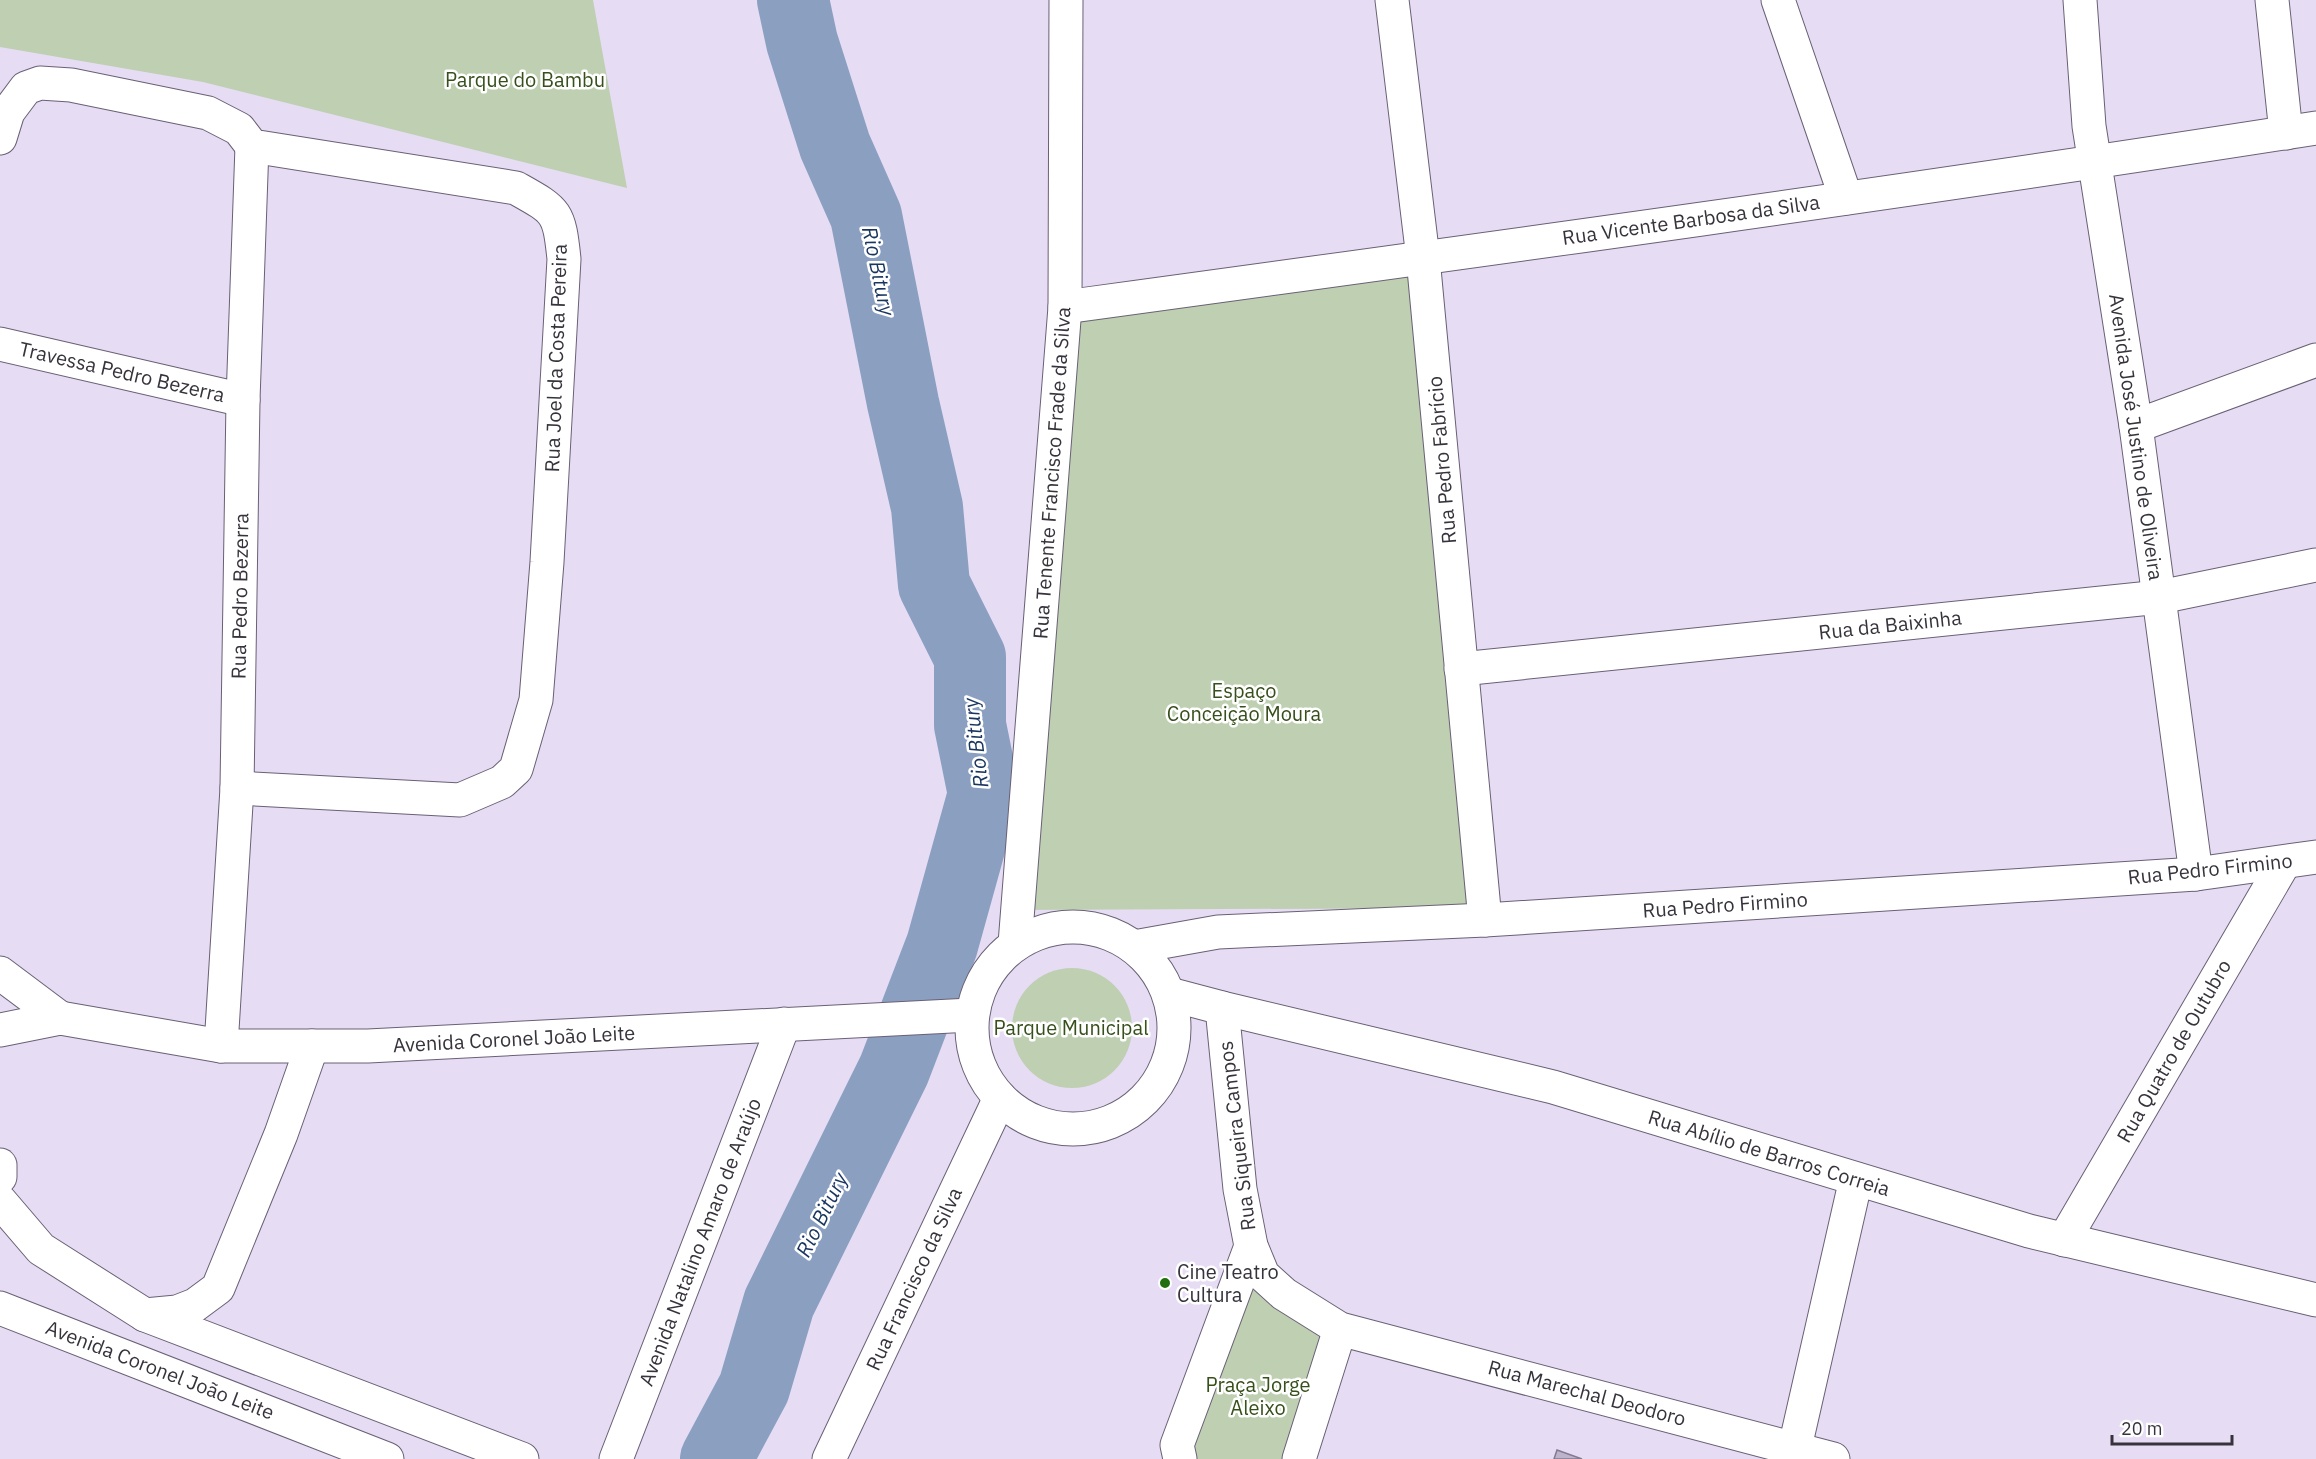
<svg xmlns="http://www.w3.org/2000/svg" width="2316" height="1459" font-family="'IBM Plex Sans',sans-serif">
<rect width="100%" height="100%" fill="#e6dcf4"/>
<g fill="#bfcfb2">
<path d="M0 0H593L627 188 203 82 0 47Z"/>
<path d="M1414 272 1469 908 1018 910 1073 315Z"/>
<circle cx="1072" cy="1028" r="60"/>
<path d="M1251 1246 1340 1329 1299 1459H1180Z"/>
</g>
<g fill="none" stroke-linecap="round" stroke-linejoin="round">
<path stroke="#8ba0c1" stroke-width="72" d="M716 1459 754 1388 779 1303 894 1070 942 945 984 794 970 725V657L934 585 927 507 903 403 866 216 835 146 802 42 793 0"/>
</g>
<path fill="#bdb3ca" stroke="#847a90" stroke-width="1.5" d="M1557 1450 1582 1459H1554Z"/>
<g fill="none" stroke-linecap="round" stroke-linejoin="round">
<defs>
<g id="street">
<path d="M1392 0 1423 258 1485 920"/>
<path d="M1778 0 1846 198"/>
<path d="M2272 0 2286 133"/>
<path d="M0 138 8 112 26 88 40 83 71 85 208 113 239 129 252 146 516 188C557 211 559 211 564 259L547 562 536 700 516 769 502 782 460 800 237 788"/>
<path d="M1065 307C1482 250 1900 193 2316 128"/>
<path d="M0 344 243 400"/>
<path d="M2136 426 2316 360"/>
<path d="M1461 669 2160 597 2316 565"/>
<path d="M1134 947 1218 932 1485 920 2196 874 2316 857"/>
<path d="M1222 1008 1553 1087 2029 1231 2316 1300"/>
<path d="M221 1046 237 788 243 400 252 146"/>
<path d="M0 1165V1177"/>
<path d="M0 1201 41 1249 145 1315 522 1459"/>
<path d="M2064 1240 2284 863"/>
<path d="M0 1308 387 1459"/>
<path d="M145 1315 177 1312 195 1305 218 1288 281 1134 312 1046"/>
<path d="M1795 1447 1856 1179"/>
<path d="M616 1459 784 1024"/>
<path d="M1180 1459 1177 1445 1251 1246"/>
<path d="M1299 1459 1340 1329"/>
</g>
<g id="secondary">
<path d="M2080 0 2089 126 2136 426 2196 874"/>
<circle cx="1073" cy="1028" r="101"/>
<path d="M1015 944 1065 307 1066 0"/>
<path d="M0 973 60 1018"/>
<path d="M1169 994 1222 1008 1240 1189 1251 1246 1263 1275 1284 1294 1340 1329 1833 1459"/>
<path d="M0 1030 60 1018 221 1046H368L971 1015"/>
<path d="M829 1459 1000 1098"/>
</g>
</defs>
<use href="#street" stroke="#696075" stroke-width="35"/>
<use href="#secondary" stroke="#696075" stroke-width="35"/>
<use href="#street" stroke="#fff" stroke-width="33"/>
<use href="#secondary" stroke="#fff" stroke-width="33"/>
</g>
<circle fill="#226f12" stroke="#fff" stroke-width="2" cx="1165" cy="1283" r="6"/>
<g text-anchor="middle" stroke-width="5" stroke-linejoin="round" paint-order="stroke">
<g font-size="20" fill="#364f1b" stroke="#fff">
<text x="525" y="87">Parque do Bambu</text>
<text x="1244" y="698">Espaço<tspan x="1244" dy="23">Conceição Moura</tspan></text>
<text x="1071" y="1035">Parque Municipal</text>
<text x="1258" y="1392">Praça Jorge<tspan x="1258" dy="23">Aleixo</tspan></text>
</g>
<g font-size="20" fill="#37333c" stroke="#fff">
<text transform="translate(1691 220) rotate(-8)" y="7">Rua Vicente Barbosa da Silva</text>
<text transform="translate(556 358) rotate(-88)" y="7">Rua Joel da Costa Pereira</text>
<text transform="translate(122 372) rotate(13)" y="7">Travessa Pedro Bezerra</text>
<text transform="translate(2136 437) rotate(82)" y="7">Avenida José Justino de Oliveira</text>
<text transform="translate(1442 460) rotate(-95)" y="7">Rua Pedro Fabrício</text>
<text transform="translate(1052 473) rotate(-86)" y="7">Rua Tenente Francisco Frade da Silva</text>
<text transform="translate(240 596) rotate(-89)" y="7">Rua Pedro Bezerra</text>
<text transform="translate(1890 625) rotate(-6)" y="7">Rua da Baixinha</text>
<text transform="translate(2210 869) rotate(-6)" y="7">Rua Pedro Firmino</text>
<text transform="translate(1725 905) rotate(-4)" y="7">Rua Pedro Firmino</text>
<text transform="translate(514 1039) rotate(-3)" y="7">Avenida Coronel João Leite</text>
<text transform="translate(2174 1051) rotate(-60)" y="7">Rua Quatro de Outubro</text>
<text transform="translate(1237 1136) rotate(-97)" y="7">Rua Siqueira Campos</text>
<text transform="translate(1769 1153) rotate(17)" y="7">Rua Abílio de Barros Correia</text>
<text transform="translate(700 1242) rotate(-69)" y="7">Avenida Natalino Amaro de Araújo</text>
<text transform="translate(914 1279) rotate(-65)" y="7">Rua Francisco da Silva</text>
<text transform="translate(160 1370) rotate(21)" y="7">Avenida Coronel João Leite</text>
<text transform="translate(1587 1393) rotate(15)" y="7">Rua Marechal Deodoro</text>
</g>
<g font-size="20" fill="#37333c" stroke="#fff" text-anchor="start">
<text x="1177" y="1279">Cine Teatro<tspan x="1177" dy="23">Cultura</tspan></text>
</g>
<g font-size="21" font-style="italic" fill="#18345f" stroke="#fff">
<text transform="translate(878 271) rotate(78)" y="7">Rio Bitury</text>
<text transform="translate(976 743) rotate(-97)" y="7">Rio Bitury</text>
<text transform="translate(822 1215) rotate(-64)" y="7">Rio Bitury</text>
</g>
</g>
<path d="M2112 1435v9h120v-9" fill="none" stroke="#37333c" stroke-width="3"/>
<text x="2121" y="1435" font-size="18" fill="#37333c" stroke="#ffffff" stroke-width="4.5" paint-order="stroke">20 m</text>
</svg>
